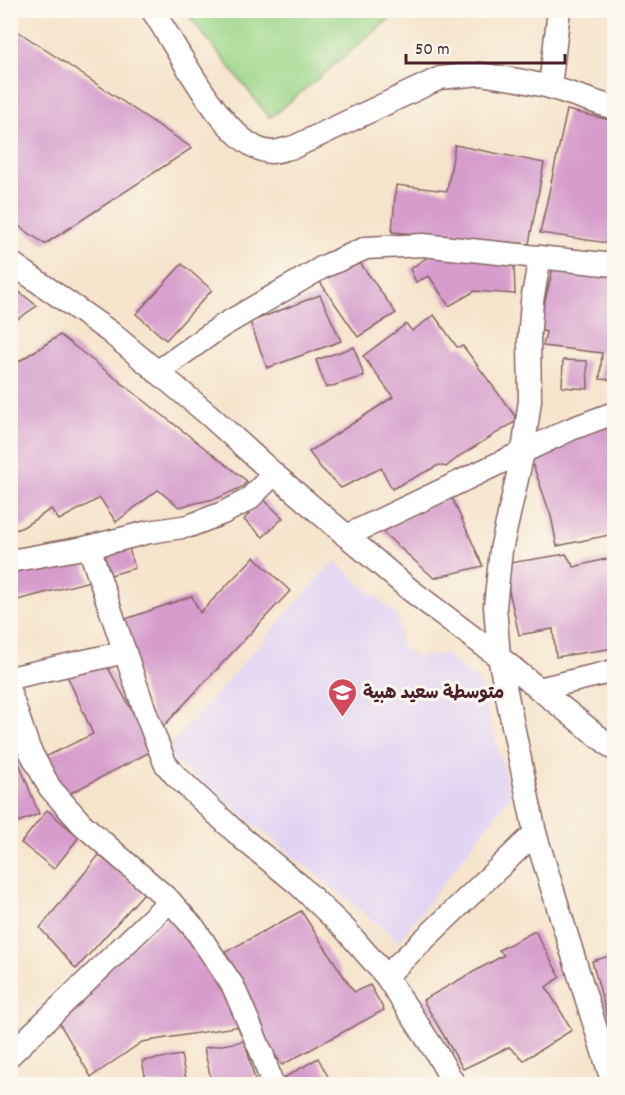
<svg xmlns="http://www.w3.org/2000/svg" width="625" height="1095" font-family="Dekko,'Playpen Sans Arabic',sans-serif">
<rect width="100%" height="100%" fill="#fbf7ec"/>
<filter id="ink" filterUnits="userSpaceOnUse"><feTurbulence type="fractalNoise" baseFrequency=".0167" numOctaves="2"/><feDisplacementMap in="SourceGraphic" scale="12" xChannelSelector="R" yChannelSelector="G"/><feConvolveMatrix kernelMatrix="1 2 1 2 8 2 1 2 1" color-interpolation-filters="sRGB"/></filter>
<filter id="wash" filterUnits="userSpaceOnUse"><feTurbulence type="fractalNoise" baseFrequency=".008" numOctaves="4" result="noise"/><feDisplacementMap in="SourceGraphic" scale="24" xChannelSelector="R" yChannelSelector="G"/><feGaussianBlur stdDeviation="1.35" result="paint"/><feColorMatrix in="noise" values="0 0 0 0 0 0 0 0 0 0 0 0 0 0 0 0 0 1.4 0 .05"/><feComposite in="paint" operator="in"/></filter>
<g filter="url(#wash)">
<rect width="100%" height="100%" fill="#f6e4cc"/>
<path fill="#e1d4f3" d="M334 561 397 615 401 646 417 658 445 654 479 682 511 795 399 941 164 752Z"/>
<path fill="#9cd689" stroke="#737a5a" stroke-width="1.5" d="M185 11H399L270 118Z"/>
<g id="blocks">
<g fill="#d69dcc">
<path d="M10 26 192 148 45 244 10 220Z"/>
<path d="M567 110 614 121V244L540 233Z"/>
<path d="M455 145 544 163 529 244 392 232 396 185 447 191Z"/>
<path d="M441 248 514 264 515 294 475 291 449 306 429 276 416 282 410 269Z"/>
<path d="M356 257 396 313 358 337 320 282Z"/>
<path d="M182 264 212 290 166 340 136 314Z"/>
<path d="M554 264 614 273V380L600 379 602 353 543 346 546 332 538 329Z"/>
<path d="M12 286 37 306 10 324V288Z"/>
<path d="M320 295 341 341 267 368 250 322Z"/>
<path d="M434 315 457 347 463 346 518 420 461 455 446 467 439 465 392 489 381 468 341 488 321 468 309 452 393 397 363 356 406 324 412 331Z"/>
<path d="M60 335 247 481 242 487 218 498 179 507 158 490 116 522 100 498 59 520 51 509 23 527 10 532V367Z"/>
<path d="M354 347 364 376 326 388 316 360Z"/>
<path d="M563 360 587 361 588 389 562 387Z"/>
<path d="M614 422V534L557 546 551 516 531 459Z"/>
<path d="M451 496 483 566 434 578 379 529Z"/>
<path d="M262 498 283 518 263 537 244 520Z"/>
<path d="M127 542 135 568 104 577 98 549Z"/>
<path d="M566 554 574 567 614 557V648L556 657 553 629 519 635 503 564Z"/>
<path d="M81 555 90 581 10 602V569Z"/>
<path d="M254 557 290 591 158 732 120 621 192 596 200 613Z"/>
<path d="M102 657 154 750 65 796 45 757 93 734 66 673Z"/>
<path d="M10 740 39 814 10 825Z"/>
<path d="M47 810 79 837 54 869 21 843Z"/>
<path d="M99 855 144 893 76 969 40 928Z"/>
<path d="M301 911 354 992 370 985 384 1010 282 1065 264 1038 220 955Z"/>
<path d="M169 916 210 967 241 1026 142 1042 91 1077 54 1014Z"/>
<path d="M535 931 560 977 546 987 572 1030 524 1060 509 1047 463 1069 423 1000 504 955 499 950Z"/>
<path d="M614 955V1041L592 961Z"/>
<path d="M245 1041 256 1084H212L204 1048Z"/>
<path d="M181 1055 187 1084H147L142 1061Z"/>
<path d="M318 1058 332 1084H278L277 1082Z"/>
</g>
</g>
</g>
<g filter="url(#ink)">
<use href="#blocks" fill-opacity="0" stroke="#866463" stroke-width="1.5"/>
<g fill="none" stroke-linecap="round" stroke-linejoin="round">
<defs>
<g id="minor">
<path d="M152 10C177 45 225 149 271 152 278 152 287 148 294 147L440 78 480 74 518 80 550 87 614 108"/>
<path d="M550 87 559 10"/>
<path d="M540 257 532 301 529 341 530 400 523 452 501 550 495 606 499 657 535 833 613 1084"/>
<path d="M10 262 110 332 209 415 274 474 409 589 499 657 614 749"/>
<path d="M157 372 222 326 323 267 366 248 423 245 614 265"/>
<path d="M346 536 571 429 614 413"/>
<path d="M89 547 146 714 165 763 175 775 242 838 298 884 345 929 386 976 437 1054 454 1084"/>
<path d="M10 561 89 547 149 532 189 526 223 513 248 500 274 474"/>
<path d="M10 678 125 652"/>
<path d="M539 689 614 671"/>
<path d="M10 693 29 749 50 788 82 824 170 901"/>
<path d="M386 976 535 833"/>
<path d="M10 1055 170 901 195 929 233 986 263 1056 272 1084"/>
</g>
</defs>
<use href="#minor" stroke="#866463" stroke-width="25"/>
<use href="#minor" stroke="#fff" stroke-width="22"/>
</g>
</g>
<defs>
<symbol id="school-pin" viewBox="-11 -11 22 30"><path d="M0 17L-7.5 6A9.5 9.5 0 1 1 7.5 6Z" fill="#d1495b" stroke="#fbf7ec"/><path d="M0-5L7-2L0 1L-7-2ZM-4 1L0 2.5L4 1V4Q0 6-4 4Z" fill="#fff"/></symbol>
</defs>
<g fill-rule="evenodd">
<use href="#school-pin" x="326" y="676" width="33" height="45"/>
</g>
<g text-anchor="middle" stroke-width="6" stroke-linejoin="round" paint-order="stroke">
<g font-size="18" font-weight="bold" fill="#4a1f2b" stroke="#fbf7ec" text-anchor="start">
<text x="363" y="698">متوسطة سعيد هبية</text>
</g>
</g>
<rect width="625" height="1095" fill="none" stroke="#fbf7ec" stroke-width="36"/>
<path d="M406 54v9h159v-9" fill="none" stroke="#4a1f2b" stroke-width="3"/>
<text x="415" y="54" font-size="18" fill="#4a1f2b" stroke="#fbf7ec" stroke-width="4.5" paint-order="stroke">50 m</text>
</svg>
